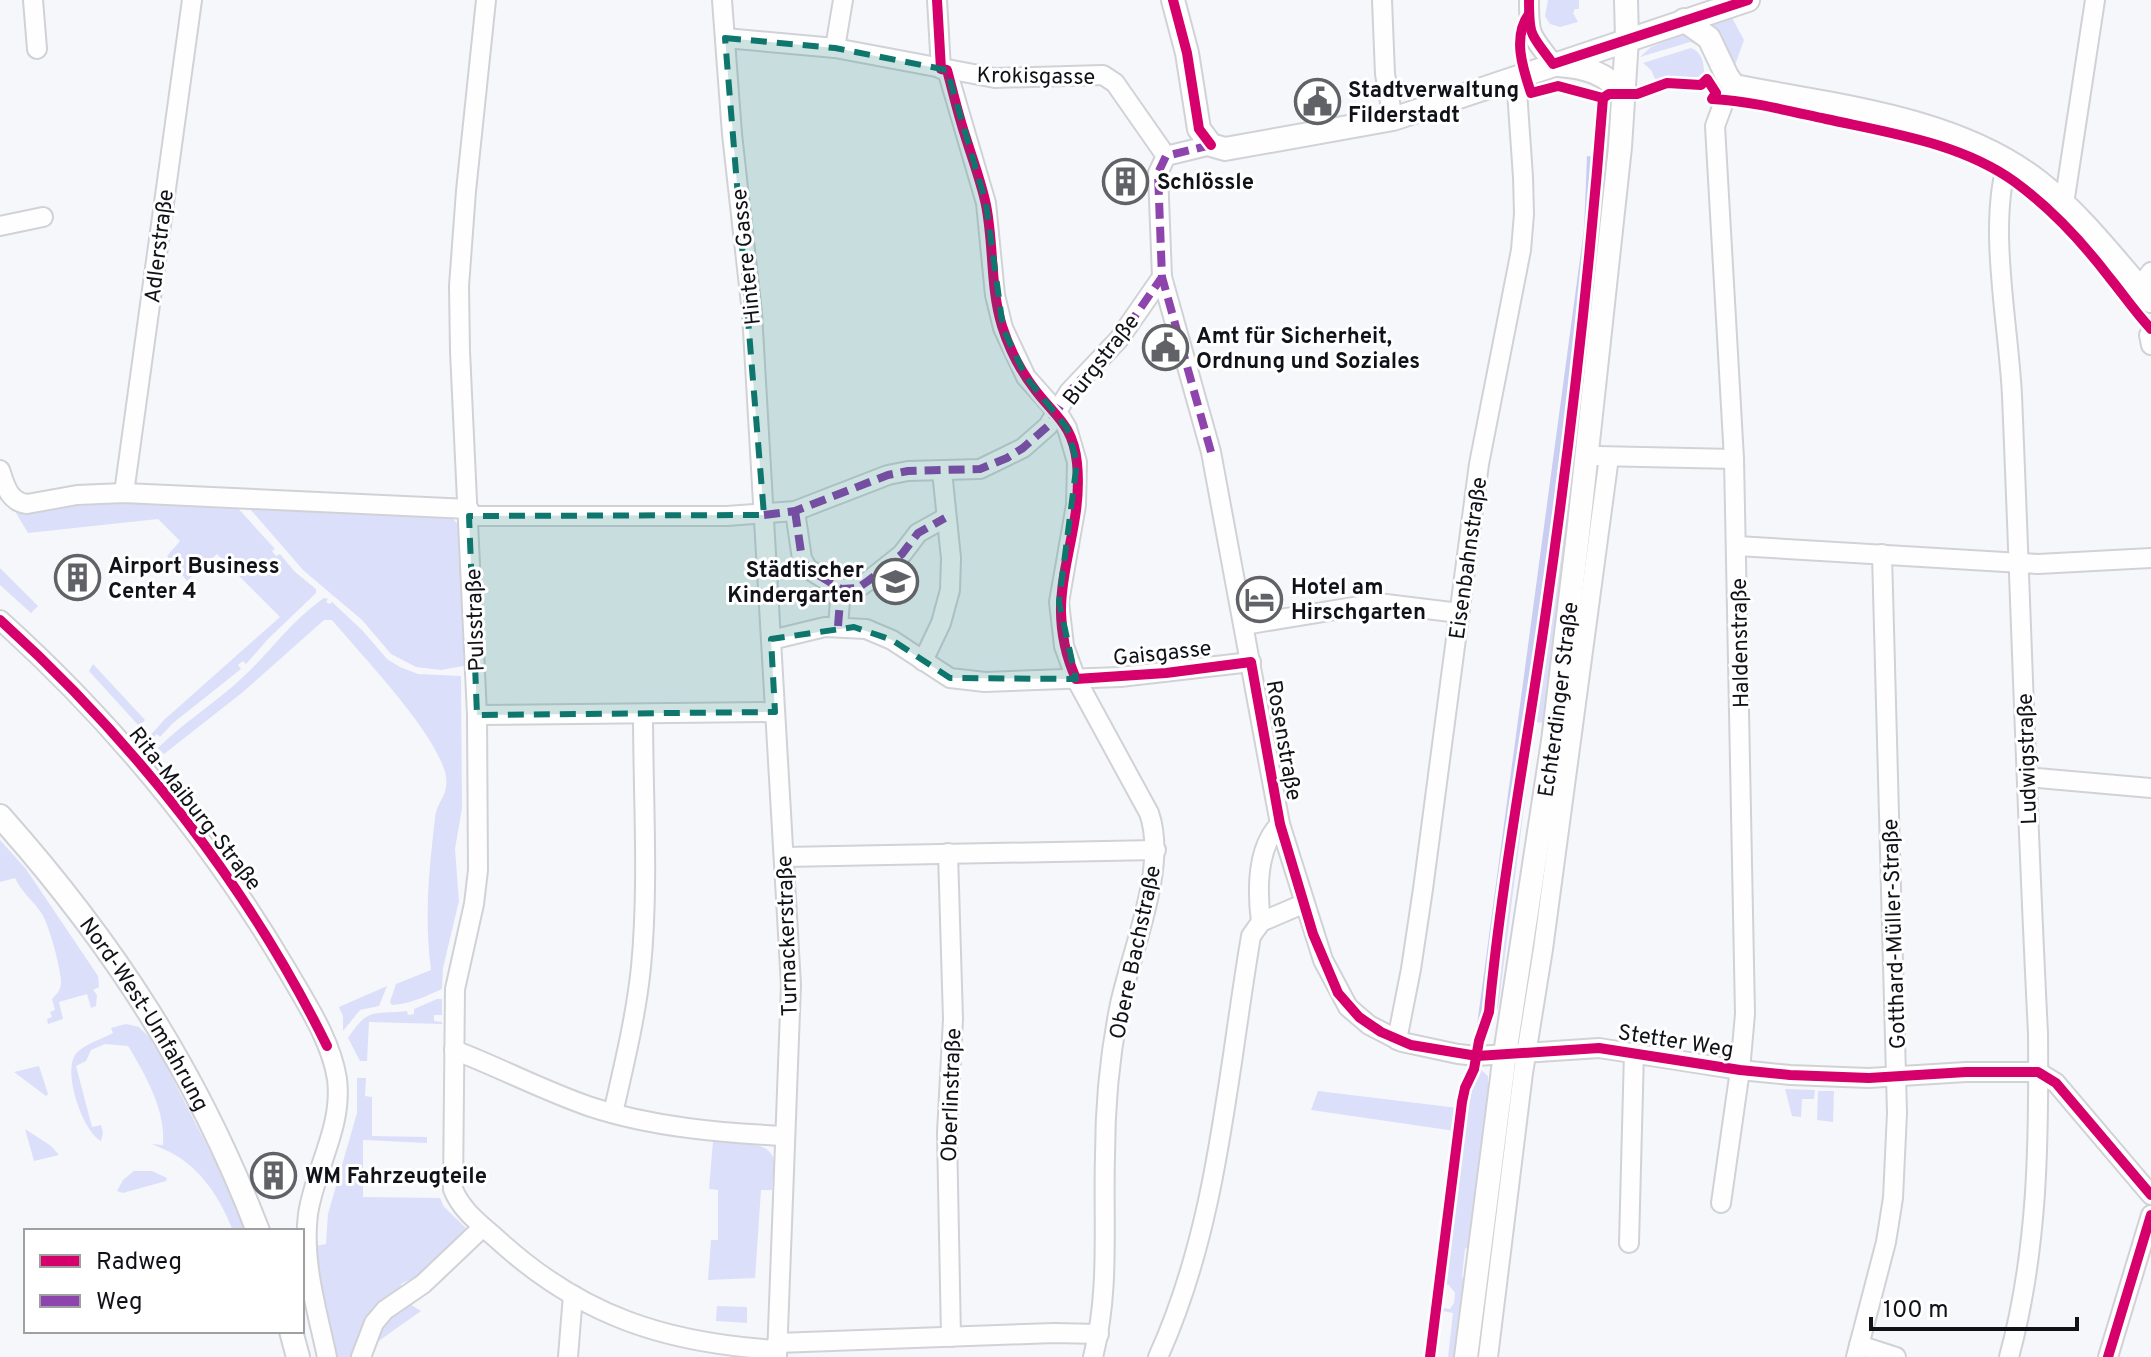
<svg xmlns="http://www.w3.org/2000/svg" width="2151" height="1357" font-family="Overpass,sans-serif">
<rect width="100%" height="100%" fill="#f6f7fb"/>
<g fill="#dcdff9">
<path d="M1548 0H1579V9H1575L1573 13 1578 22 1560 27 1550 24 1545 16Z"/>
<path d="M1731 16 1744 40 1734 68 1705 26Z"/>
<path d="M1683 34C1705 36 1709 57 1718 75L1710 71C1710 58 1703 46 1690 42L1640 57 1651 47Z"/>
<path d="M1691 48C1702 52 1704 63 1704 73L1698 81 1668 80 1657 83 1651 70 1643 63Z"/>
<path d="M1610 100 1608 178 1593 327 1550 680 1544 723 1535 722 1498 1009 1493 1010 1523 766 1545 633 1579 373 1589 292 1604 107Z"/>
<path d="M89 500 235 505 275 549 272 551 276 556 280 554 295 572 316 589V593L268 639 246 664 243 661 238 665 241 669 173 723 160 737 157 734 151 739 149 737 164 720 280 617 217 554 187 581 167 556 180 541 158 519 28 533 16 513 66 502Z"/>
<path d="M250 505 449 515 459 525 464 666 441 670 416 667 391 654 362 620 303 570 250 509Z"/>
<path d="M0 568 38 606 31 613 0 585Z"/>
<path d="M324 598 328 599 326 602 330 604 332 602 362 630 387 659 400 667 418 674 461 676 462 808 455 849 459 901 443 968 442 989C426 996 411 1004 392 1005L390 1002 396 984 431 970C424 916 429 871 435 818 436 801 451 795 445 772 433 729 362 656 332 620H324L243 692 164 754 158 748C185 721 217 702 244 676 271 651 293 619 324 598Z"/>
<path d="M93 664 145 720 139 726 89 671Z"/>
<path d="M0 840 26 869 98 976 99 987 93 990 97 995 96 1006 91 1008 87 994 59 1002 63 1019 48 1024 47 1019 52 1017 50 1012 55 1010 52 999C57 994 61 990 61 982 61 969 49 925 42 914 33 900 22 893 15 878L0 882Z"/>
<path d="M387 986 379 1006 360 1010 343 1031V1016L339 1007Z"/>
<path d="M437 999H442V1015H434V1021L442 1022V1024L369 1022 367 1061H360L348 1038C369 1006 374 1015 407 1011L408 1015 414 1014V1009Z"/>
<path d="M126 1024 139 1027 148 1036 163 1060 216 1163 245 1231H233C221 1199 201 1168 170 1152 164 1149 158 1147 152 1144L163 1145C166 1110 145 1074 128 1046L105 1044 91 1050 86 1061 76 1066 92 1127 101 1125 103 1133 101 1141C83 1131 63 1074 75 1055 82 1045 102 1039 113 1033L111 1028Z"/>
<path d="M39 1066 48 1094 46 1096 14 1072Z"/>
<path d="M1479 1068 1488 1076V1095L1470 1245 1465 1249 1462 1277 1466 1279 1454 1357H1448L1453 1313 1443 1311V1308L1450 1309 1454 1303 1455 1293 1449 1285 1443 1284 1466 1103 1470 1083Z"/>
<path d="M357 1078H366L365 1096 372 1097V1136L427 1137V1143L363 1140V1197L440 1198 444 1207 466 1228C455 1243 442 1263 426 1274 418 1278 409 1279 401 1284V1289L357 1357H338L322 1289 316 1246 326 1244 328 1214 357 1113Z"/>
<path d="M1785 1089 1815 1090 1814 1099H1802L1801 1117 1792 1116Z"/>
<path d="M1318 1091 1458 1108 1455 1131 1311 1110Z"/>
<path d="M1818 1091H1834L1833 1122 1817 1120Z"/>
<path d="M25 1129 51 1146 59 1155 34 1161Z"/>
<path d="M713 1141C729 1143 766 1139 773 1157 776 1166 772 1181 772 1190H761L755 1278 708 1280 711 1240H718V1190L709 1189Z"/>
<path d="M134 1171H152L167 1178 166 1181 123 1193 117 1191 123 1180Z"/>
<path d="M408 1303 421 1311 373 1345 378 1325Z"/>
<path d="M717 1306 747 1307V1323L716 1321Z"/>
</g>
<path fill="#c8cdf1" d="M1587 156 1594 157 1573 367 1538 647 1523 735 1484 1018 1475 1040 1584 229Z"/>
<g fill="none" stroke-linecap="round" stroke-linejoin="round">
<defs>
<g id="minor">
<path d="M33 0 37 49"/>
<path d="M486 0 466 191 459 286 460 351 477 715 478 870 474 904 455 989 453 1189C461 1210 480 1224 497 1239 581 1316 665 1343 777 1350"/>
<path d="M722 0 732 134 752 313 791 985 777 1357"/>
<path d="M937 0 941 69"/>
<path d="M1382 0 1385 74 1393 119"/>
<path d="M1529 0C1529 40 1532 34 1553 64"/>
<path d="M725 38 835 48 995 78 1103 75 1115 83 1166 156"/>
<path d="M835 48 843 0"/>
<path d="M947 70 986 203 995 295 1003 328 1026 377 1058 413 1067 428 1077 462 1076 505 1059 602 1064 646 1076 679 1149 813C1168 866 1132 949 1120 1004 1110 1053 1105 1106 1105 1156 1103 1224 1110 1291 1093 1357"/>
<path d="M1211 145 1166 156 1158 173 1162 277 1211 452 1280 824 1323 960 1348 1007 1369 1025 1402 1042 1458 1054 1477 1056 1599 1048 1740 1070 1790 1075 1869 1078 1966 1072H2038L2056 1083 2151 1195"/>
<path d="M2008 161C1987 224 2009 327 2012 396 2021 608 2027 820 2038 1033 2039 1142 2038 1251 2009 1357"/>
<path d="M2064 204 2095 0"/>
<path d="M0 226 43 217"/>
<path d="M2139 288 2151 272"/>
<path d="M2149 335 2151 345"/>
<path d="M1597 456 1734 459"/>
<path d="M0 470C5 485 9 502 27 504L77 495 124 493 469 509"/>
<path d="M124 493 192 0"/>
<path d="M795 511 802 559 808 569 841 589 858 588 868 581 902 554 918 533 945 518"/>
<path d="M469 516H727L795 511 888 475 908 471 980 469 1023 448 1048 426 1069 392 1119 339 1162 277"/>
<path d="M1737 546 2038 564 2151 558"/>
<path d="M0 620C112 721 210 840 287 970 306 1003 331 1040 337 1079 343 1127 315 1168 308 1214 302 1262 317 1310 327 1357"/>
<path d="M1244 625 1378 603 1459 613"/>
<path d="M838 626 841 589"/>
<path d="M771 640 825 627 866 629 892 640 950 678 985 682 1120 677 1251 662"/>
<path d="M923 661 941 623 950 590 951 558 942 471"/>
<path d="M477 715 775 712"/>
<path d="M2027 777 2151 788"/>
<path d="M948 853 953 1019 947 1133 951 1337"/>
<path d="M784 857 1156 850"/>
<path d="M1261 922C1257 890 1256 848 1280 824"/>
<path d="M1397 1040 1411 969 1423 889 1479 464 1521 250 1524 214 1523 177 1517 91 1511 78"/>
<path d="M454 1050C501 1068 544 1091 591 1107 652 1127 721 1133 785 1136"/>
<path d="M613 1113C624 1065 636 1016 641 967 649 883 643 798 643 714"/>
<path d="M1721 1203 1740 1070 1745 1014 1734 459 1715 126 1725 99 1734 86"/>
<path d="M1629 1243 1634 1052"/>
<path d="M777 1343 1054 1333 1099 1334"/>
<path d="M1859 1345 1896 1357"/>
<path d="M361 1357 374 1323 385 1310 423 1284 483 1227"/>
<path d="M568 1357 573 1295"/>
<path d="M1158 1357C1218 1226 1227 1077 1251 936L1261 922 1303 904"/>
<path d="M1488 1357 1523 1073 1543 949 1609 457"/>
<path d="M1856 1357 1886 1242 1893 1198 1897 1113 1882 554"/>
<path d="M2108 1357 2151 1215"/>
</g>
<g id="major">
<path d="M1173 0 1187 53 1199 129 1211 145 1225 149 1393 119 1748 0"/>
<path d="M1684 20 1709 38 1727 76 1734 86C1835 106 1956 117 2039 182 2081 215 2116 261 2151 301"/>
<path d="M1558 65C1587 67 1605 73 1624 94"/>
<path id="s1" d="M0 816C113 943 197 1072 258 1231"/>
<path d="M291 1331 298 1357"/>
<path id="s2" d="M1466 1357 1505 1054 1553 741 1578 534 1620 147 1627 39 1626 0"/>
</g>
</defs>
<use href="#minor" stroke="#d1d2d7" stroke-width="22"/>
<use href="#major" stroke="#d1d2d7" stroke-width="26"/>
<use href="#minor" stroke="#fefefe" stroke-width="18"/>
<use href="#major" stroke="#fefefe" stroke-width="22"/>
<g stroke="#8e44ad" stroke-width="8" stroke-dasharray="16 8" stroke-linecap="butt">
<path d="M1211 452 1162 277 1158 173 1166 156 1211 145"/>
<path d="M795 511 802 559 808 569 841 589 858 588 868 581 902 554 918 533 945 518"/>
<path d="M764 515 795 511 888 475 908 471 980 469 1007 458 1023 448 1048 426 1069 392 1119 339 1162 277"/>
<path d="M838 626 841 589"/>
</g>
<defs>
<g id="cycleway">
<path d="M937 0 941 69 947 70C953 92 958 114 965 135 972 158 981 181 986 205 994 245 990 287 1002 326 1009 348 1021 372 1036 391 1056 417 1073 425 1077 463 1085 543 1038 593 1076 679L1166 673 1251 662 1280 824 1313 934 1338 993 1359 1017 1381 1032 1411 1045 1477 1056 1599 1048 1740 1070 1790 1075 1869 1078 1966 1072H2038L2056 1083 2151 1195"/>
<path d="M1173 0 1187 53 1199 129 1211 145"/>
<path d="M1529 0C1529 40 1532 34 1553 64L1748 0"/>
<path d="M1529 14C1512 37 1523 69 1531 93L1558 86 1603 98 1609 94H1637L1667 83 1701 85 1707 79 1716 93 1712 99C1750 101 1789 111 1826 119 1890 133 1961 143 2015 182 2049 207 2083 243 2109 277 2123 294 2135 312 2151 329"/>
<path d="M0 620C133 740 248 885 327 1046"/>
<path d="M1430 1357 1462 1102 1465 1088 1474 1069 1479 1041 1489 1012C1502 876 1528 740 1547 604 1571 436 1590 267 1603 98"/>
<path d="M2108 1357 2151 1215"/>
</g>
</defs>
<use href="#cycleway" stroke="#fff" stroke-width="15"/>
<use href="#cycleway" stroke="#d6006c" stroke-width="10"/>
</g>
<path fill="#0f766e" fill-opacity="0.2" stroke="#0f766e" stroke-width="6" stroke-dasharray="16 10" stroke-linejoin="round" d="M725 38 835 48 947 70 986 203 1003 328 1026 377 1067 428 1077 462 1059 602 1076 679 950 678 892 640 854 627 771 639 775 712 477 715 469 516 764 515Z"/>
<defs>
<symbol id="civic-ring" viewBox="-11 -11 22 22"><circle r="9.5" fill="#fff" stroke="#616267" stroke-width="1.5"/><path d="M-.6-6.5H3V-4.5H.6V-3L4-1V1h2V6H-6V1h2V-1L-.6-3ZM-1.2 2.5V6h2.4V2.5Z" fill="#616267"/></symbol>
<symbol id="building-ring" viewBox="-11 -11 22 22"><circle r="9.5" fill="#fff" stroke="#616267" stroke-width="1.5"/><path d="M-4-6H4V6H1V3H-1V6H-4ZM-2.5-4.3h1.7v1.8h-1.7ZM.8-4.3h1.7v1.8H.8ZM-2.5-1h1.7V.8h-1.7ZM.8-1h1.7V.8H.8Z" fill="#616267"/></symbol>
<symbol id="school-ring" viewBox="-11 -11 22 22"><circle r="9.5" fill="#fff" stroke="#616267" stroke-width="1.5"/><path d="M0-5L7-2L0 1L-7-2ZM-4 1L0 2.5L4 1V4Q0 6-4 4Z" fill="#616267"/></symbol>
<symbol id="hotel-ring" viewBox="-11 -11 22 22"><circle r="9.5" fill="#fff" stroke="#616267" stroke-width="1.5"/><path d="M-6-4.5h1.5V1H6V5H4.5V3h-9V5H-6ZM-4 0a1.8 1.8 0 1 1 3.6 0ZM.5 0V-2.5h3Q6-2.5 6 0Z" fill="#616267"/></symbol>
</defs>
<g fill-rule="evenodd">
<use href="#civic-ring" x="1292" y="76" width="51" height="51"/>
<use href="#building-ring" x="1100" y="156" width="51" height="51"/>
<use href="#civic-ring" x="1140" y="322" width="51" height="51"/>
<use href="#building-ring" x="52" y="552" width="51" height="51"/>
<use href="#school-ring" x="870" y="556" width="51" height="51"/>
<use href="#hotel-ring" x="1234" y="574" width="51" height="51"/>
<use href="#building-ring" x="248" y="1150" width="51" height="51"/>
</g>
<g text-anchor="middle" stroke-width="6" stroke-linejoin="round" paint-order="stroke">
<g font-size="22" fill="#111218" stroke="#fff">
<text transform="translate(1036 75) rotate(1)" y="8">Krokisgasse</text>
<text transform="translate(158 246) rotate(-83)" y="8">Adlerstraße</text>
<text transform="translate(745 257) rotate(-96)" y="8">Hintere Gasse</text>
<text transform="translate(1100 359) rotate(-52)" y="8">Burgstraße</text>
<text transform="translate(1467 558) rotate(-82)" y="8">Eisenbahnstraße</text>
<text transform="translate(474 620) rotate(-92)" y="8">Pulsstraße</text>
<text transform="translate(1739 643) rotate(-91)" y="8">Haldenstraße</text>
<text transform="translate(1162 652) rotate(-6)" y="8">Gaisgasse</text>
<text dy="8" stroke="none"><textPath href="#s2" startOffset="664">Echterdinger Straße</textPath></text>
<text transform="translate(1285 740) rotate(80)" y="8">Rosenstraße</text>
<text transform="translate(2026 759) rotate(-92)" y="8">Ludwigstraße</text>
<text transform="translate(196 808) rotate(52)" y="8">Rita-Maiburg-Straße</text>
<text transform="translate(1893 934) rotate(-92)" y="8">Gotthard-Müller-Straße</text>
<text transform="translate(786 936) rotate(-92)" y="8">Turnackerstraße</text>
<text transform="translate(1134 952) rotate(-78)" y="8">Obere Bachstraße</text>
<text dy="8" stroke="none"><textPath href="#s1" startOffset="246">Nord-West-Umfahrung</textPath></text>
<text transform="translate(1676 1040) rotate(9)" y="8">Stetter Weg</text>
<text transform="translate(950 1095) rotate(-88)" y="8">Oberlinstraße</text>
</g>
<g font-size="22" font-weight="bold" fill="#111218" stroke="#fff" text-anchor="start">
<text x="1348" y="97">Stadtverwaltung<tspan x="1348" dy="25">Filderstadt</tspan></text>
<text x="1157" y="189">Schlössle</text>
<text x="1196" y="343">Amt für Sicherheit,<tspan x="1196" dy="25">Ordnung und Soziales</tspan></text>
<text x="108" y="573">Airport Business<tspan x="108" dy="25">Center 4</tspan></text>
<text x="864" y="577" text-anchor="end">Städtischer<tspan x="864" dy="25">Kindergarten</tspan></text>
<text x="1291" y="594">Hotel am<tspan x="1291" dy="25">Hirschgarten</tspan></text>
<text x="305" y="1183">WM Fahrzeugteile</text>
</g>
</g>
<rect x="24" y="1229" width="280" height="104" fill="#ffffff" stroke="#a0a0a3" stroke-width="2"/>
<rect x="40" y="1255" width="40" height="12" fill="#d6006c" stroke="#a0a0a3" stroke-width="2"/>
<text x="96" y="1269" font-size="24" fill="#111218">Radweg</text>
<rect x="40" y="1295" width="40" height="12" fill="#8e44ad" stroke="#a0a0a3" stroke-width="2"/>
<text x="96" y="1309" font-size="24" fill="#111218">Weg</text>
<path d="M1871 1317v12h206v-12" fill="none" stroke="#111218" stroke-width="4"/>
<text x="1883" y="1317" font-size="24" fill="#111218" stroke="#ffffff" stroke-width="6" paint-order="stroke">100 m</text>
</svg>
